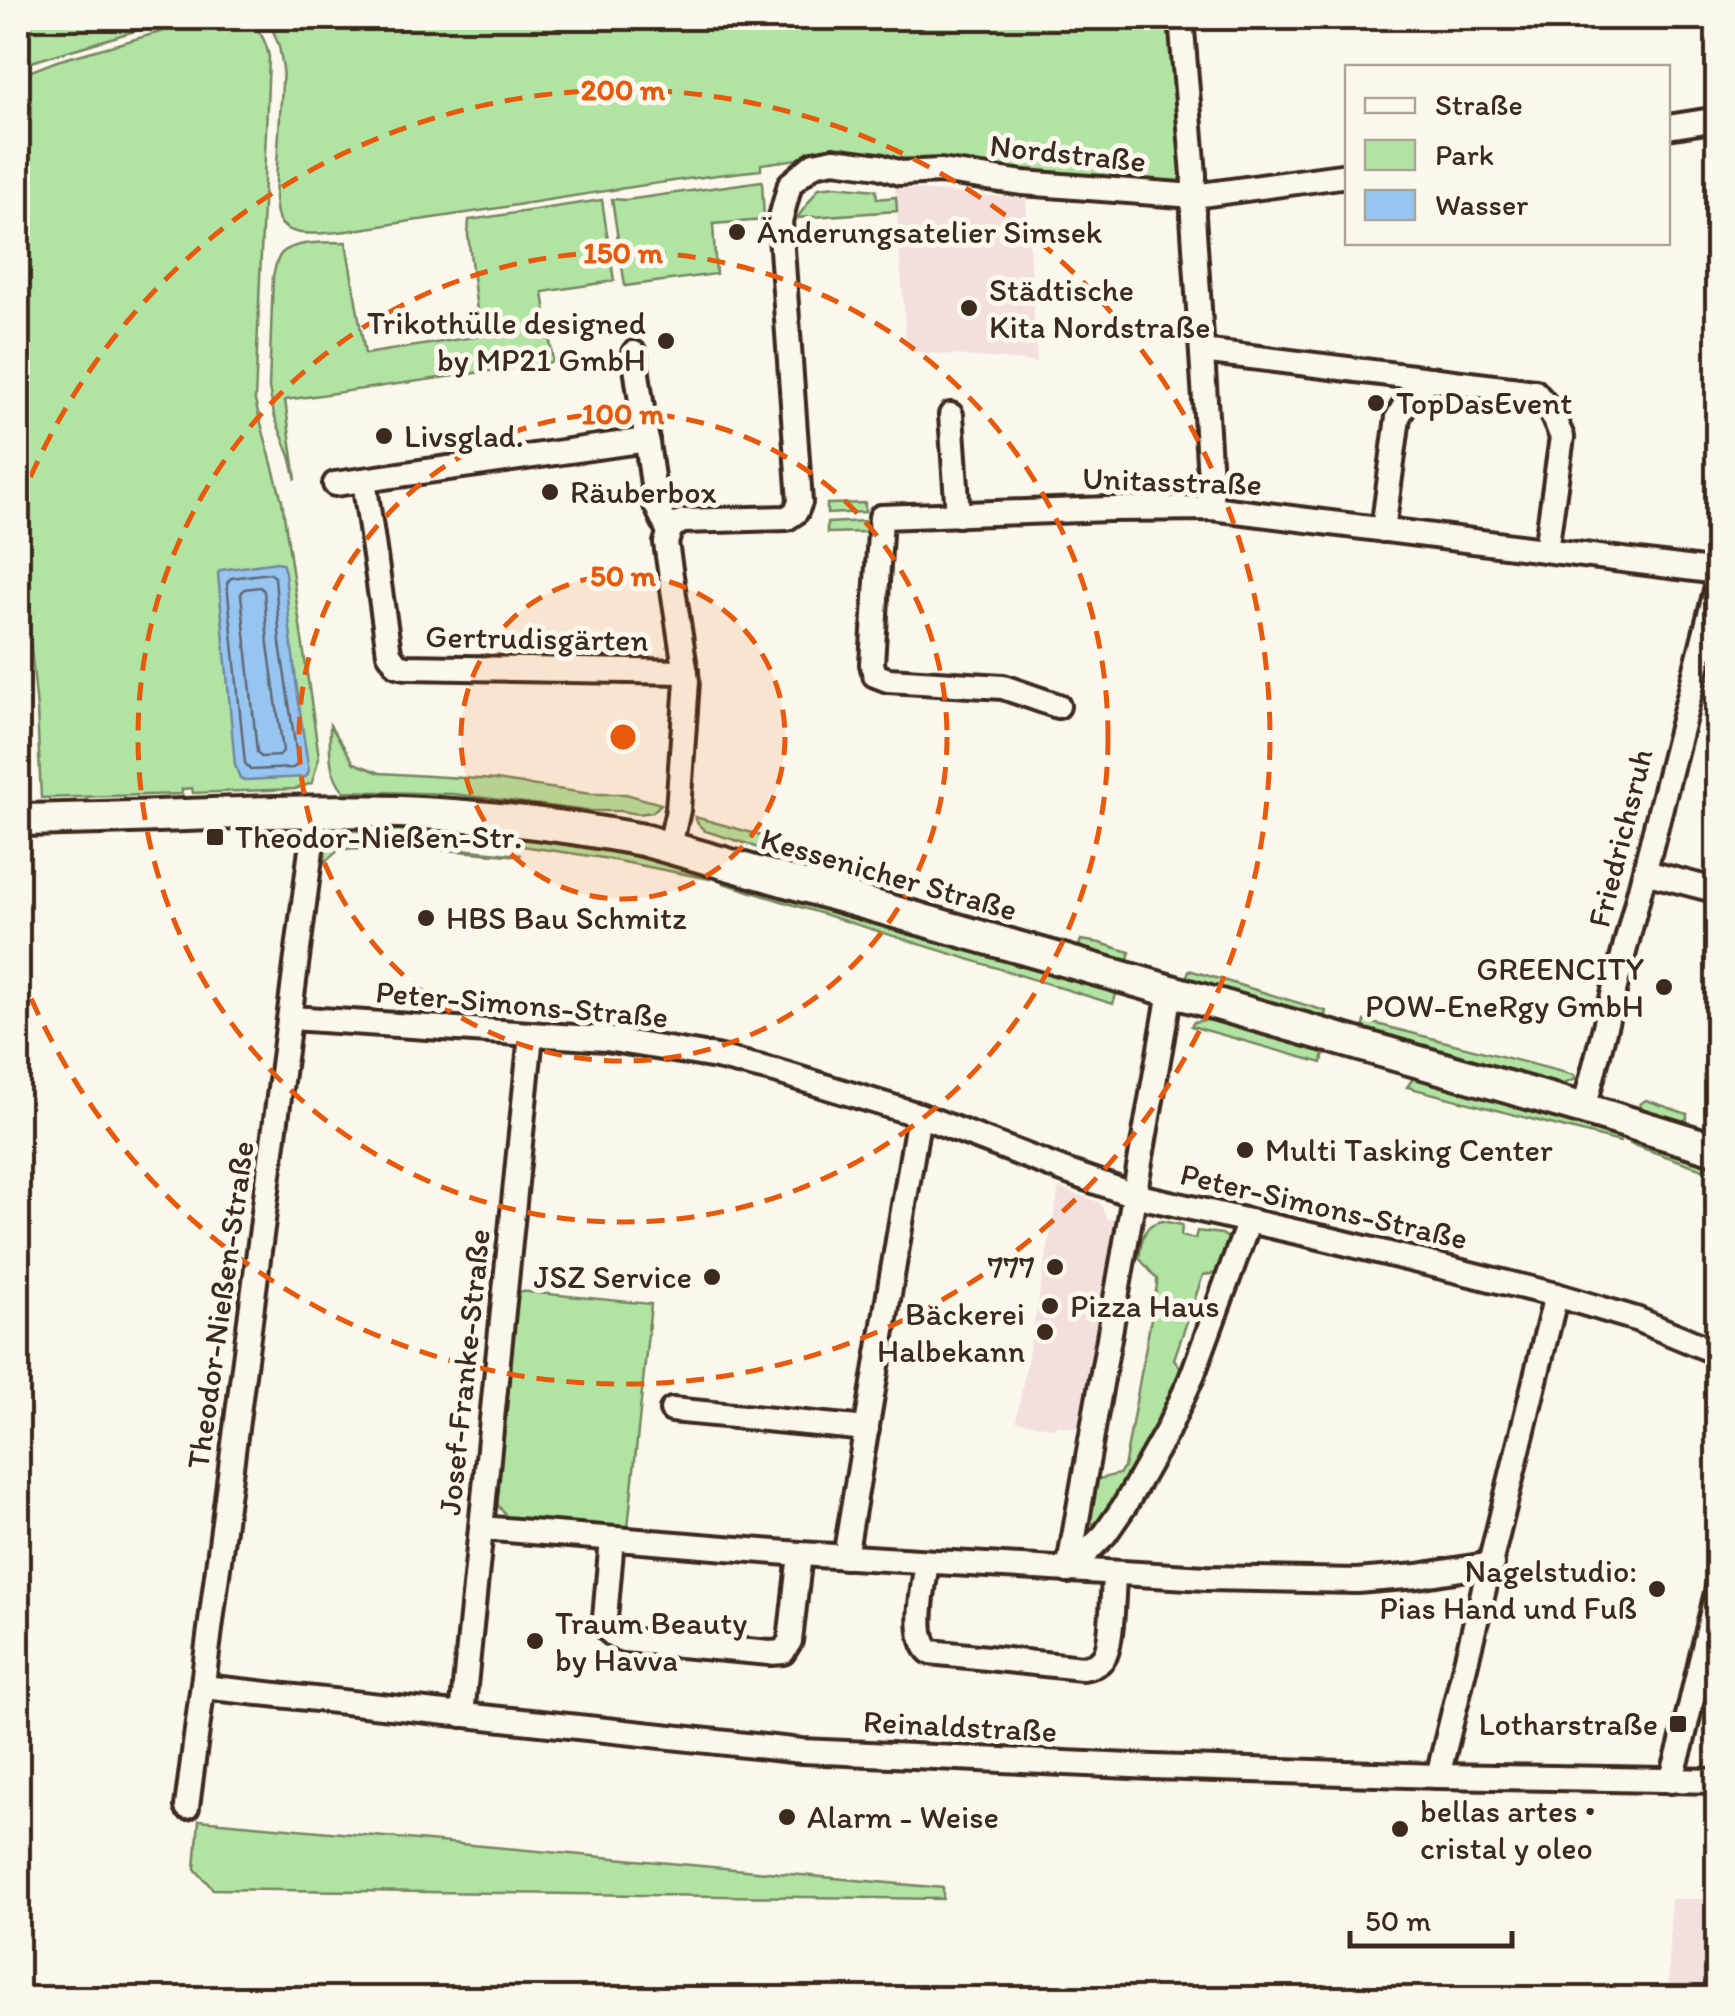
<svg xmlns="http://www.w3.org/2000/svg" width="1735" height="2016" font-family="Itim,sans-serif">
<rect width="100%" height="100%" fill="#fbf7ec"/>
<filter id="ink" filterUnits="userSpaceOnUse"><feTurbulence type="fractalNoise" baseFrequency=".01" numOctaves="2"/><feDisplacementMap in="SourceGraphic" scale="20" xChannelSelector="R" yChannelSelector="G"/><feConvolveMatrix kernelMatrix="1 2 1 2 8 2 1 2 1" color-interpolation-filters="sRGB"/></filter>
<g filter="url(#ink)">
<g fill="#f2dfde">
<path d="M895 188 1026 199 1037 362 907 351Z"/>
<path d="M1059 1188 1099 1202 1108 1220 1117 1218 1080 1429 1056 1425 1055 1428 1016 1421Z"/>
<path d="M1671 1899H1717V1998H1668Z"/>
</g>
<g fill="#b1e3a3" stroke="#768660" stroke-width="2.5">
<path d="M53 18H178L18 66V27Z"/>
<path d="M210 18C244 18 262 20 269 57L255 401 282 501 319 757 312 783 295 789 193 793 192 788 182 789V794L41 798 37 709 18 512V76L57 61Z"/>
<path d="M263 18H1166L1172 26 1185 178 1182 186 1026 174 1009 167 986 164 835 154 761 164V170C644 182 528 205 411 221 384 225 321 238 296 232 277 228 276 214 275 197L283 68 279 46 272 28Z"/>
<path d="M762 181 764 220 713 224 716 274 625 286 612 199 626 200Z"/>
<path d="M835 186 876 190 877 199 896 197 897 211 797 218 819 188Z"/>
<path d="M602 200 614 281 543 292 553 362 285 400 296 480 290 456 274 415 269 388 273 276C275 269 276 259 282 253 297 240 328 243 346 242L365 354 480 336 468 235 469 220Z"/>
<path d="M865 503V512L827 514V504Z"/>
<path d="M865 521 866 532 827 533V523Z"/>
<path d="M330 725 354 763 380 773 496 780 591 794H626L661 804 653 812 638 814 620 811H588L453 794 344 791C327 772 330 748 330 725Z"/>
<path d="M695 817 774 839 773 855 751 845 705 831 698 824Z"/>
<path d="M410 823 615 848 669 861 711 877 710 879 603 858 502 843 334 829 340 825Z"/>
<path d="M326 836 520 855V856L445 850 340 849 325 862Z"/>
<path d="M724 880 955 941 1117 992 1113 1004 723 883Z"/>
<path d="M1081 940 1100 943 1130 952 1127 962 1078 949Z"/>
<path d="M1189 970 1326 1011 1324 1019 1186 979Z"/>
<path d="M1205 1020 1224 1022 1324 1051 1322 1063 1191 1026 1194 1022Z"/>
<path d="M1365 1021 1574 1075 1576 1079 1563 1084 1551 1083 1363 1030Z"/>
<path d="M1414 1077 1621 1136 1620 1142 1407 1087Z"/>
<path d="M1646 1100 1687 1114V1118L1681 1122 1641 1109 1640 1104Z"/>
<path d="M1631 1139 1717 1162V1174L1630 1144Z"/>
<path d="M1162 1221 1182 1225 1181 1236 1195 1239 1197 1231 1222 1234 1228 1238 1229 1244 1219 1273 1203 1275 1174 1359 1186 1375 1135 1474 1098 1524H1093C1083 1513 1091 1494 1094 1480L1119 1474 1124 1468 1157 1285V1279L1139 1258C1142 1241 1142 1224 1162 1221Z"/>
<path d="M518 1291 651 1304 628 1528 508 1518 497 1504Z"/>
<path d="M199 1820 943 1888V1899L213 1889 195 1869Z"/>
</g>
<path fill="#97c5f2" stroke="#72879d" stroke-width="2.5" d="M277 562 282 563 285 572C290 639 298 705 309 771L306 777 244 780 240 778 235 765 218 573 221 570Z"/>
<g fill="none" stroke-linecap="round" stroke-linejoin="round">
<g stroke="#606873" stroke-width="2.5">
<path d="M270 573 275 577 280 643 298 764 293 768 250 770 245 763 227 583 231 578Z"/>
<path d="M260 587 264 591 268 645 283 751 279 756 261 757 257 752 241 594 244 589Z"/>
</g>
<defs>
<g id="street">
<path d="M1181 18 1194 175 1193 216 1212 508"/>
<path d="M1668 127 1718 119"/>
<path d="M1202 351 1535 392 1550 410 1562 437 1546 550"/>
<path d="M634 353 656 505 668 530"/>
<path d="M951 415 958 515"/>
<path d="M364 480 389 653 397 665 406 667 686 672"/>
<path d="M335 484 647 440"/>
<path d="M1383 530 1398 417 1411 394 1431 379"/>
<path d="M1058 706 1003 687 888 680 875 675 872 664 881 517 1109 509 1212 508 1718 572"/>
<path d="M670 846 678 810 687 681 666 543 671 527 683 521 787 518 796 512 800 502 780 221 790 184 814 164 834 160 879 166 900 173 940 171 1023 183 1194 196 1348 175"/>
<path d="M1645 872 1718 891"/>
<path d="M291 1018 606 1039 717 1057 775 1071 919 1115 1068 1172 1134 1195 1324 1238 1556 1295 1636 1319 1718 1353"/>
<path d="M1584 1109 1718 583"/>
<path d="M672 1410 867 1429"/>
<path d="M481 1528 800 1554 1206 1578 1357 1581 1418 1576 1492 1564"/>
<path d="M612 1539 605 1618C606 1631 612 1636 624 1640L770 1653 783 1652 790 1641 800 1554"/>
<path d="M845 1557 919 1115"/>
<path d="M927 1562C924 1586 912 1636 930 1652L1082 1668C1091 1667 1099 1665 1104 1657 1112 1646 1113 1591 1114 1575"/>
<path d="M1068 1571 1170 992"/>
<path d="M1068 1571 1105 1534 1125 1505 1167 1431 1191 1379 1249 1221"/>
<path d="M203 1687 802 1751 1153 1767 1438 1776 1718 1781"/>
<path d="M462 1715 531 1035"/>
<path d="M1438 1776 1556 1295"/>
<path d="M1671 1781 1681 1746 1718 1588"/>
<path d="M187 1807 316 811"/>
</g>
<path id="secondary" d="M18 820C145 819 273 808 400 812 482 815 563 825 643 840L1584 1109 1718 1150"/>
</defs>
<use href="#street" stroke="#3b2a1e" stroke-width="30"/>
<use href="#secondary" stroke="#3b2a1e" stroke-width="38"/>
<use href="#street" stroke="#fbf7ec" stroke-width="22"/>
<use href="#secondary" stroke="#fbf7ec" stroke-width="30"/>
</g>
</g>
<circle cx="623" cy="737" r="162" fill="#e8590c" fill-opacity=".12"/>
<g fill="none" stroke="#e8590c" stroke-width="5" stroke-dasharray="18 12">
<circle cx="623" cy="737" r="162"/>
<circle cx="623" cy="737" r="324"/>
<circle cx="623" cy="737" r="485"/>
<path d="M19 505A647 647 0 1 1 19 969"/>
</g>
<g fill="#3b2a1e" stroke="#fbf7ec" stroke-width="4">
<circle cx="737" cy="232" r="10"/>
<circle cx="969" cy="308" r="10"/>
<circle cx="666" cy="341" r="10"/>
<circle cx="1376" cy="403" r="10"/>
<circle cx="384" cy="436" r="10"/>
<circle cx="550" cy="492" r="10"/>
<rect x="205" y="827" width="20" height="20" rx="5"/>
<circle cx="426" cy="918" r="10"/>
<circle cx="1664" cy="987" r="10"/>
<circle cx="1245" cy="1150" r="10"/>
<circle cx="1055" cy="1267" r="10"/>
<circle cx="712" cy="1277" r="10"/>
<circle cx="1050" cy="1306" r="10"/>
<circle cx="1045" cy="1332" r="10"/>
<circle cx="1657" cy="1589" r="10"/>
<circle cx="535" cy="1641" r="10"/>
<rect x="1668" y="1714" width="20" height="20" rx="5"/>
<circle cx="787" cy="1817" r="10"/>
<circle cx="1400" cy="1829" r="10"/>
</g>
<g text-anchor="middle" stroke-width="10" stroke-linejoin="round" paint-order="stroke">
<g font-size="32" fill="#3b2a1e" stroke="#fbf7ec">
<text transform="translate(1068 153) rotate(6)" y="11">Nordstraße</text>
<text transform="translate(1172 481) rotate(2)" y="11">Unitasstraße</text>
<text transform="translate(537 638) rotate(1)" y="11">Gertrudisgärten</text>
<text transform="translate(1620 838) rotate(-76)" y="11">Friedrichsruh</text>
<text transform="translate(889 874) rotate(16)" y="11">Kessenicher Straße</text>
<text transform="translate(522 1004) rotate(5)" y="11">Peter-Simons-Straße</text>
<text transform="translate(1324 1206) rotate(13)" y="11">Peter-Simons-Straße</text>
<text transform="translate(220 1305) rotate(-82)" y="11">Theodor-Nießen-Straße</text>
<text transform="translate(464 1372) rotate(-84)" y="11">Josef-Franke-Straße</text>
<text transform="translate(960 1726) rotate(3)" y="11">Reinaldstraße</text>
</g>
<g font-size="32" fill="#3b2a1e" stroke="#fbf7ec" text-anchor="start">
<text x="757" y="243">Änderungsatelier Simsek</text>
<text x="989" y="301">Städtische<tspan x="989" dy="37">Kita Nordstraße</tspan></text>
<text x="646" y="334" text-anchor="end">Trikothülle designed<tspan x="646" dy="37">by MP21 GmbH</tspan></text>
<text x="1396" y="414">TopDasEvent</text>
<text x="404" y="447">Livsglad.</text>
<text x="570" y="503">Räuberbox</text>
<text x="235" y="848">Theodor-Nießen-Str.</text>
<text x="446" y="929">HBS Bau Schmitz</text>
<text x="1644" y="980" text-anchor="end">GREENCITY<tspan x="1644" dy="37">POW-EneRgy GmbH</tspan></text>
<text x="1265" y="1161">Multi Tasking Center</text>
<text x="1035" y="1278" text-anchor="end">777</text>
<text x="692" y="1288" text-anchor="end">JSZ Service</text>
<text x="1070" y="1317">Pizza Haus</text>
<text x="1025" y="1325" text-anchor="end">Bäckerei<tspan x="1025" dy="37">Halbekann</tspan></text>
<text x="1637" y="1582" text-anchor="end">Nagelstudio:<tspan x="1637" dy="37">Pias Hand und Fuß</tspan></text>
<text x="555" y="1634">Traum Beauty<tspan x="555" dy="37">by Havva</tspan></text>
<text x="1658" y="1735" text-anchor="end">Lotharstraße</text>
<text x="1420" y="1822">bellas artes •<tspan x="1420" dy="37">cristal y oleo</tspan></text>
<text x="807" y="1828">Alarm - Weise</text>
</g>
</g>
<circle cx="623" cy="737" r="15" fill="#e8590c" stroke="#fbf7ec" stroke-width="5"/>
<g font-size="30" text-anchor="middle" font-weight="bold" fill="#e8590c" stroke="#fbf7ec" stroke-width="10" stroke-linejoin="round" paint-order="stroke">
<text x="623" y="100">200 m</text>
<text x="623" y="263">150 m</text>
<text x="623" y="424">100 m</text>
<text x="623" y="586">50 m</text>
</g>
<rect width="1735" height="2016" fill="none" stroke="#fbf7ec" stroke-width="60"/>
<rect x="30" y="30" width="1675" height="1956" fill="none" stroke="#3b2a1e" stroke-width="4" filter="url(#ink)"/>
<rect x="1345" y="65" width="325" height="180" fill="#fbf7ec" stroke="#aea59a" stroke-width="2.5"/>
<rect x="1365" y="98" width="50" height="15" fill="#fbf7ec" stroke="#aea59a" stroke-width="2.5"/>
<text x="1435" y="115" font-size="30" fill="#3b2a1e">Straße</text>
<rect x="1365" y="140" width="50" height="30" fill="#b1e3a3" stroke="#aea59a" stroke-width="2.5"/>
<text x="1435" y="165" font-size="30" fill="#3b2a1e">Park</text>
<rect x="1365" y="190" width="50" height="30" fill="#97c5f2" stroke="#aea59a" stroke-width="2.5"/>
<text x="1435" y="215" font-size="30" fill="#3b2a1e">Wasser</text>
<path d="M1350 1931v15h162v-15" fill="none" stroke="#3b2a1e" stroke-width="5"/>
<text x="1365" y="1931" font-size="30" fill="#3b2a1e" stroke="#fbf7ec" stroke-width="8" paint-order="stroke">50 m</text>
</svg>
